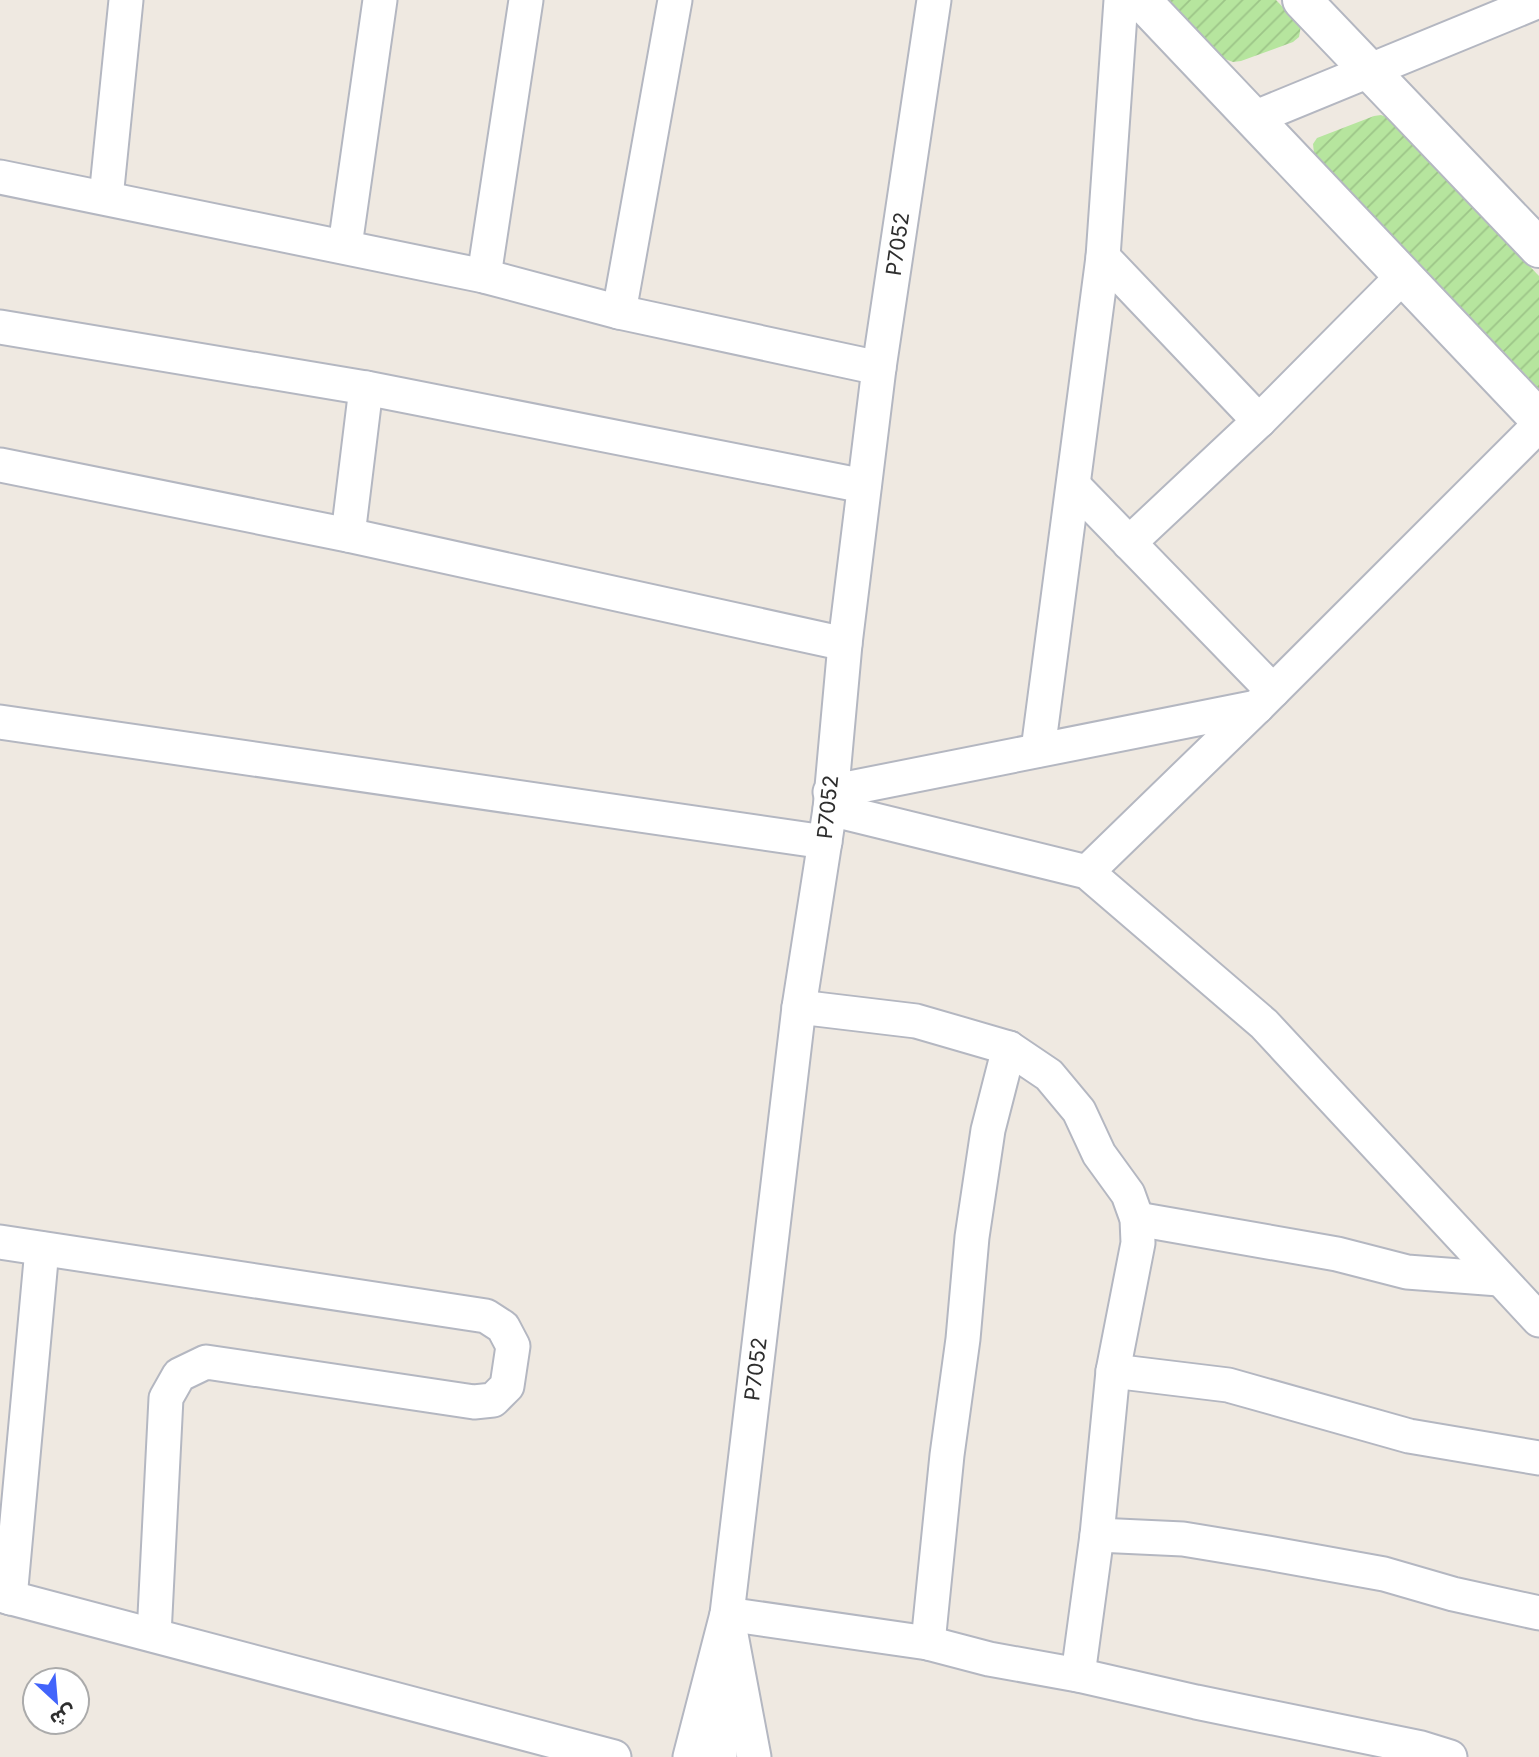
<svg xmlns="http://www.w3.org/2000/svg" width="1539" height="1757" font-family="Inter,'Noto Sans Arabic',sans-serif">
<defs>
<pattern id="garden-furrows" width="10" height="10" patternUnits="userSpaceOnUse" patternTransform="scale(1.75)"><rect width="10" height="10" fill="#b6e59e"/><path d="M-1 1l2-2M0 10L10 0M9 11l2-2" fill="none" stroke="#9dc588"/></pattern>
</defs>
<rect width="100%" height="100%" fill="#efe9e1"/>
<g fill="url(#garden-furrows)">
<path d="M1169 0H1276L1301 26 1299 37 1293 42 1241 61 1233 62 1225 59Z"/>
<path d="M1381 115 1389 118 1539 276V389L1314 153 1313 144 1317 138 1374 116Z"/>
</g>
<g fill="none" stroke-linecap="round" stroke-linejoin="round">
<defs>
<g id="minor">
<path d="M1254 118 1539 1"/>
<path d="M0 177 484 276 619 312 879 368"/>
<path d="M106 198 126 0"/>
<path d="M345 246 380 0"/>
<path d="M1103 257 1259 421"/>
<path d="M484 276 526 0"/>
<path d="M619 312 675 0"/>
<path d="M0 327 366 388 864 486"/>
<path d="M0 465 348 535 845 644"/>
<path d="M1074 486 1273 691"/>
<path d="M348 535 366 388"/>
<path d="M1129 543 1259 421 1403 276"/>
<path d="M0 722 825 842"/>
<path d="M1038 750 1103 257 1121 0"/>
<path d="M830 792 1257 707"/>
<path d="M830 809 1087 872 1264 1024 1539 1320"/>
<path d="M1087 872 1257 707 1539 425"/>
<path d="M799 1007 916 1021 1009 1048 1049 1075 1079 1111 1099 1154 1128 1194 1137 1219 1138 1243 1113 1371 1097 1535 1078 1675"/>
<path d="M1137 1219 1337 1254 1407 1272 1499 1279"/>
<path d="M0 1242 486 1316 503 1327 513 1346 507 1386 493 1400 474 1402 206 1362 179 1375 166 1398 154 1635"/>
<path d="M1113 1371 1228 1385 1409 1436 1539 1458"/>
<path d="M1097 1535 1183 1539 1268 1553 1384 1574 1453 1594 1539 1613"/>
<path d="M0 1595 614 1757"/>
<path d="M10 1598 42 1249"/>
<path d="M727 1614 928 1643 989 1659 1078 1675 1196 1702 1421 1748 1450 1757"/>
<path d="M729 1624 754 1757"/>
<path d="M928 1643 947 1455 963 1339 972 1237 988 1130 1009 1048"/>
<path d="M690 1757 727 1614 799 1007 830 809 845 644 879 368 934 0"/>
<path d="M720 1757 724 1683"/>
</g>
<g id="tertiary">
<path d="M1141 0 1539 419"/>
<path d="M1302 0 1539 248"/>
</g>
</defs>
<use href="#minor" stroke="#b4b7c1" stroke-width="37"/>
<use href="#tertiary" stroke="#b4b7c1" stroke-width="42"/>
<use href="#minor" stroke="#fff" stroke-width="33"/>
<use href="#tertiary" stroke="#fff" stroke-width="38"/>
</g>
<g text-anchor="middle" stroke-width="5" stroke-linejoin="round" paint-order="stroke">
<g font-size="21" fill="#2e2e2e" stroke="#fff">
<text transform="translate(898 244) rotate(-82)" y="7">P7052</text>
<text transform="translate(828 807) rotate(-84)" y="7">P7052</text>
<text transform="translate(756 1369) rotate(-83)" y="7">P7052</text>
</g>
</g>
<g transform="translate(56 1701) rotate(154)"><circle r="33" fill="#ffffff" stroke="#ababab" stroke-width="2"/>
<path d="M0-5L12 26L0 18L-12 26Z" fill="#4264fb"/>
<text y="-10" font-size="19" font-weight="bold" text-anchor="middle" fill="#2e2e2e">ش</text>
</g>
</svg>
